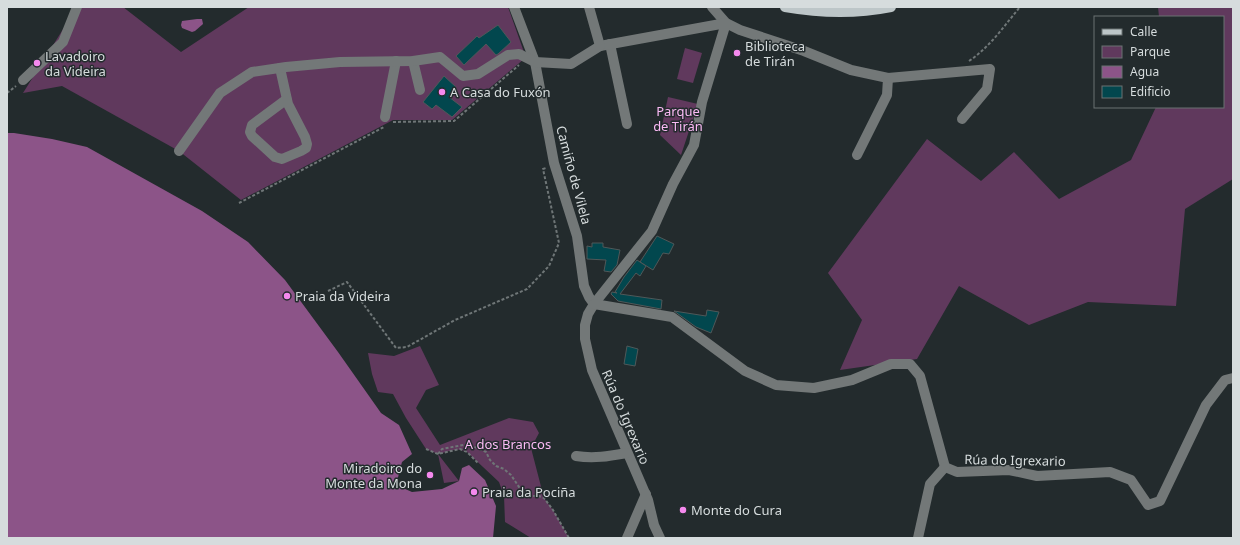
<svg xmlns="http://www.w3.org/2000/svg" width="1240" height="545" font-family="'Noto Sans',sans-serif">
<rect width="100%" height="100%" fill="#232b2d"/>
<g fill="#60395d">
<path d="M77 7H123L181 52 249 7H508L525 55 524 59 452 120H393L241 200 179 151 62 86 23 93Z"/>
<path d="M1158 7H1233V179L1185 209 1176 306 1088 302 1029 325 959 286 917 359 840 370 862 320 828 273 927 139 981 181 1014 152 1059 199 1131 160 1156 107H1223V17H1159Z"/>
<path d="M685 48 702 53 693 83 677 79Z"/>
<path d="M668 97 698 104 681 155 660 135Z"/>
<path d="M420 346 439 385 426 390 416 408 440 445 509 418 533 422 539 433 531 448 544 498 553 510 569 538H531L505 522 504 496 499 482 467 452C456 447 449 452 438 454L459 481 444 483 438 454 426 449 406 418 393 394 378 392 372 374 368 353 394 356Z"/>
</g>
<g fill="#8c5488">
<path d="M197 19H202L203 24 195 31 192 32 182 28 181 25 182 21Z"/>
<path d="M7 133H14L52 139 87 147 202 211 248 242 285 280 338 352 381 413 399 425 412 454 402 462 396 485 412 492 442 489 459 481 462 468 469 465 485 480 496 506 493 538H7Z"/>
</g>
<g fill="#02474e" stroke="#4f5859">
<path d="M498 25 511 42 498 54 496 55 486 44 464 65 456 56 477 36 479 38Z"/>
<path d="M444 76 456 87 449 97 462 107 452 117 436 105 432 109 423 102Z"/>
<path d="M657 236 674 244 669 254 663 253 653 270 640 262Z"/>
<path d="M592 243H603V247L620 250 617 265 611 272 604 271 606 260 587 259V246L592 247Z"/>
<path d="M637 260 646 266 640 276 636 273 620 294 662 300 661 309 618 301 611 294 612 292 617 293 615 292 624 277Z"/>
<path d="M707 310 719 312 711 333 696 327 674 311 706 316Z"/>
<path d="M627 346 638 349 635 366 624 364Z"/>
</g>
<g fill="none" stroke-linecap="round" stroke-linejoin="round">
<g stroke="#6f7677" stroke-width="2" stroke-dasharray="3 2" stroke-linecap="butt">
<path d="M969 61C990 47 1004 26 1020 7"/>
<path d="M7 93 16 86"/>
<path d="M393 122 454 121 519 65"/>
<path d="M239 203 384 127"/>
<path d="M328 291 347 282 396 348 407 347 455 320 527 289 549 266 559 243 543 169 546 168"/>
<path d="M426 449 438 454 460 449 467 452 478 463"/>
<path d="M438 454 442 449 468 444 486 452 490 460 496 466 504 469 511 475 523 493 531 496H539L544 498 553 510 569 538"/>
</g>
<g stroke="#737878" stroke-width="10">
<path d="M514 7 535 62 554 163 577 236 584 286 589 297 594 304"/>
<path d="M712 7 726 23 740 30 804 51 851 70 888 78 887 95 857 155"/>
<path d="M610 44 627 124"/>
<path d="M600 46 726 23 702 102 694 145 673 184 652 231 594 304 588 314 585 325V339L592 370 648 500 654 525 660 538"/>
<path d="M413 61 420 90"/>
<path d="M280 68 288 104 305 137 307 144 306 148 301 151 282 159 275 157 252 136 250 132 252 125 287 99"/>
<path d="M888 78 990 69 987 89 962 119"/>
<path d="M23 80 63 42 77 7"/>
<path d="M385 117 396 61"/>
<path d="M179 151 220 93 252 72 286 67 340 62 413 61 440 57 463 76 478 74 508 55 519 54 535 62 571 64 600 46 589 7"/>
<path d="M594 304 672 317 745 371 776 385 814 388 852 380 891 364H910L920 376 945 467 957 472 1009 470 1037 476 1110 472 1131 480 1148 505 1160 501 1206 405 1225 380 1233 378"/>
<path d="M576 456C594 459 610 456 627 453"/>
<path d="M627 538 646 494"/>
<path d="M918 538 930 484 945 467"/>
</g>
<path stroke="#bdc6c8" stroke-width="10" d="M785 7C820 13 856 14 891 7"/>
</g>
<g fill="#f589ee" stroke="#232b2d" stroke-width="1.5">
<circle cx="737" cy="53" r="4"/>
<circle cx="37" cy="63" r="4"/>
<circle cx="442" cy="92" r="4"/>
<circle cx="287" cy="296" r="4"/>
<circle cx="430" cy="475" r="4"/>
<circle cx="474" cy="492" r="4"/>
<circle cx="683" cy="510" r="4"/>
</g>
<g text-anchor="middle" stroke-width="3" stroke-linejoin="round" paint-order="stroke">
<g font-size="13" fill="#d6dcdd" stroke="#232b2d" text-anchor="start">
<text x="745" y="51">Biblioteca<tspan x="745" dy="15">de Tirán</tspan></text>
<text x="45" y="61">Lavadoiro<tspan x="45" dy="15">da Videira</tspan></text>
<text x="450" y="97">A Casa do Fuxón</text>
<text x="295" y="301">Praia da Videira</text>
<text x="422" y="473" text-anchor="end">Miradoiro do<tspan x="422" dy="15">Monte da Mona</tspan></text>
<text x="482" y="497">Praia da Pociña</text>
<text x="691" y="515">Monte do Cura</text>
</g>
<g font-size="13" fill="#fbbaf5" stroke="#232b2d">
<text x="678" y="116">Parque<tspan x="678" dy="15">de Tirán</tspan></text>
<text x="508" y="449">A dos Brancos</text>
</g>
<g font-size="13" fill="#d6dcdd" stroke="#232b2d">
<text transform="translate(574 175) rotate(75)" y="5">Camiño de Vilela</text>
<text transform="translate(626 417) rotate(67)" y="5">Rúa do Igrexario</text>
<text transform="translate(1015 460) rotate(1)" y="5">Rúa do Igrexario</text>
</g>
</g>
<rect width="1240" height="545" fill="none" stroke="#d6dcdd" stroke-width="16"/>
<rect x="1094" y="16" width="130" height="92" fill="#232b2d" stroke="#6b7273"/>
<rect x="1102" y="29" width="20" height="6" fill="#bdc6c8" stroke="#6b7273"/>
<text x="1130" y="36" font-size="12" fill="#d6dcdd">Calle</text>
<rect x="1102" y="46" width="20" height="12" fill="#60395d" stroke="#6b7273"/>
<text x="1130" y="56" font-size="12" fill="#d6dcdd">Parque</text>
<rect x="1102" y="66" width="20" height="12" fill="#8c5488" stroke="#6b7273"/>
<text x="1130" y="76" font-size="12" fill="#d6dcdd">Agua</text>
<rect x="1102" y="86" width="20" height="12" fill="#02474e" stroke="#6b7273"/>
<text x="1130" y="96" font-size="12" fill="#d6dcdd">Edificio</text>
</svg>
